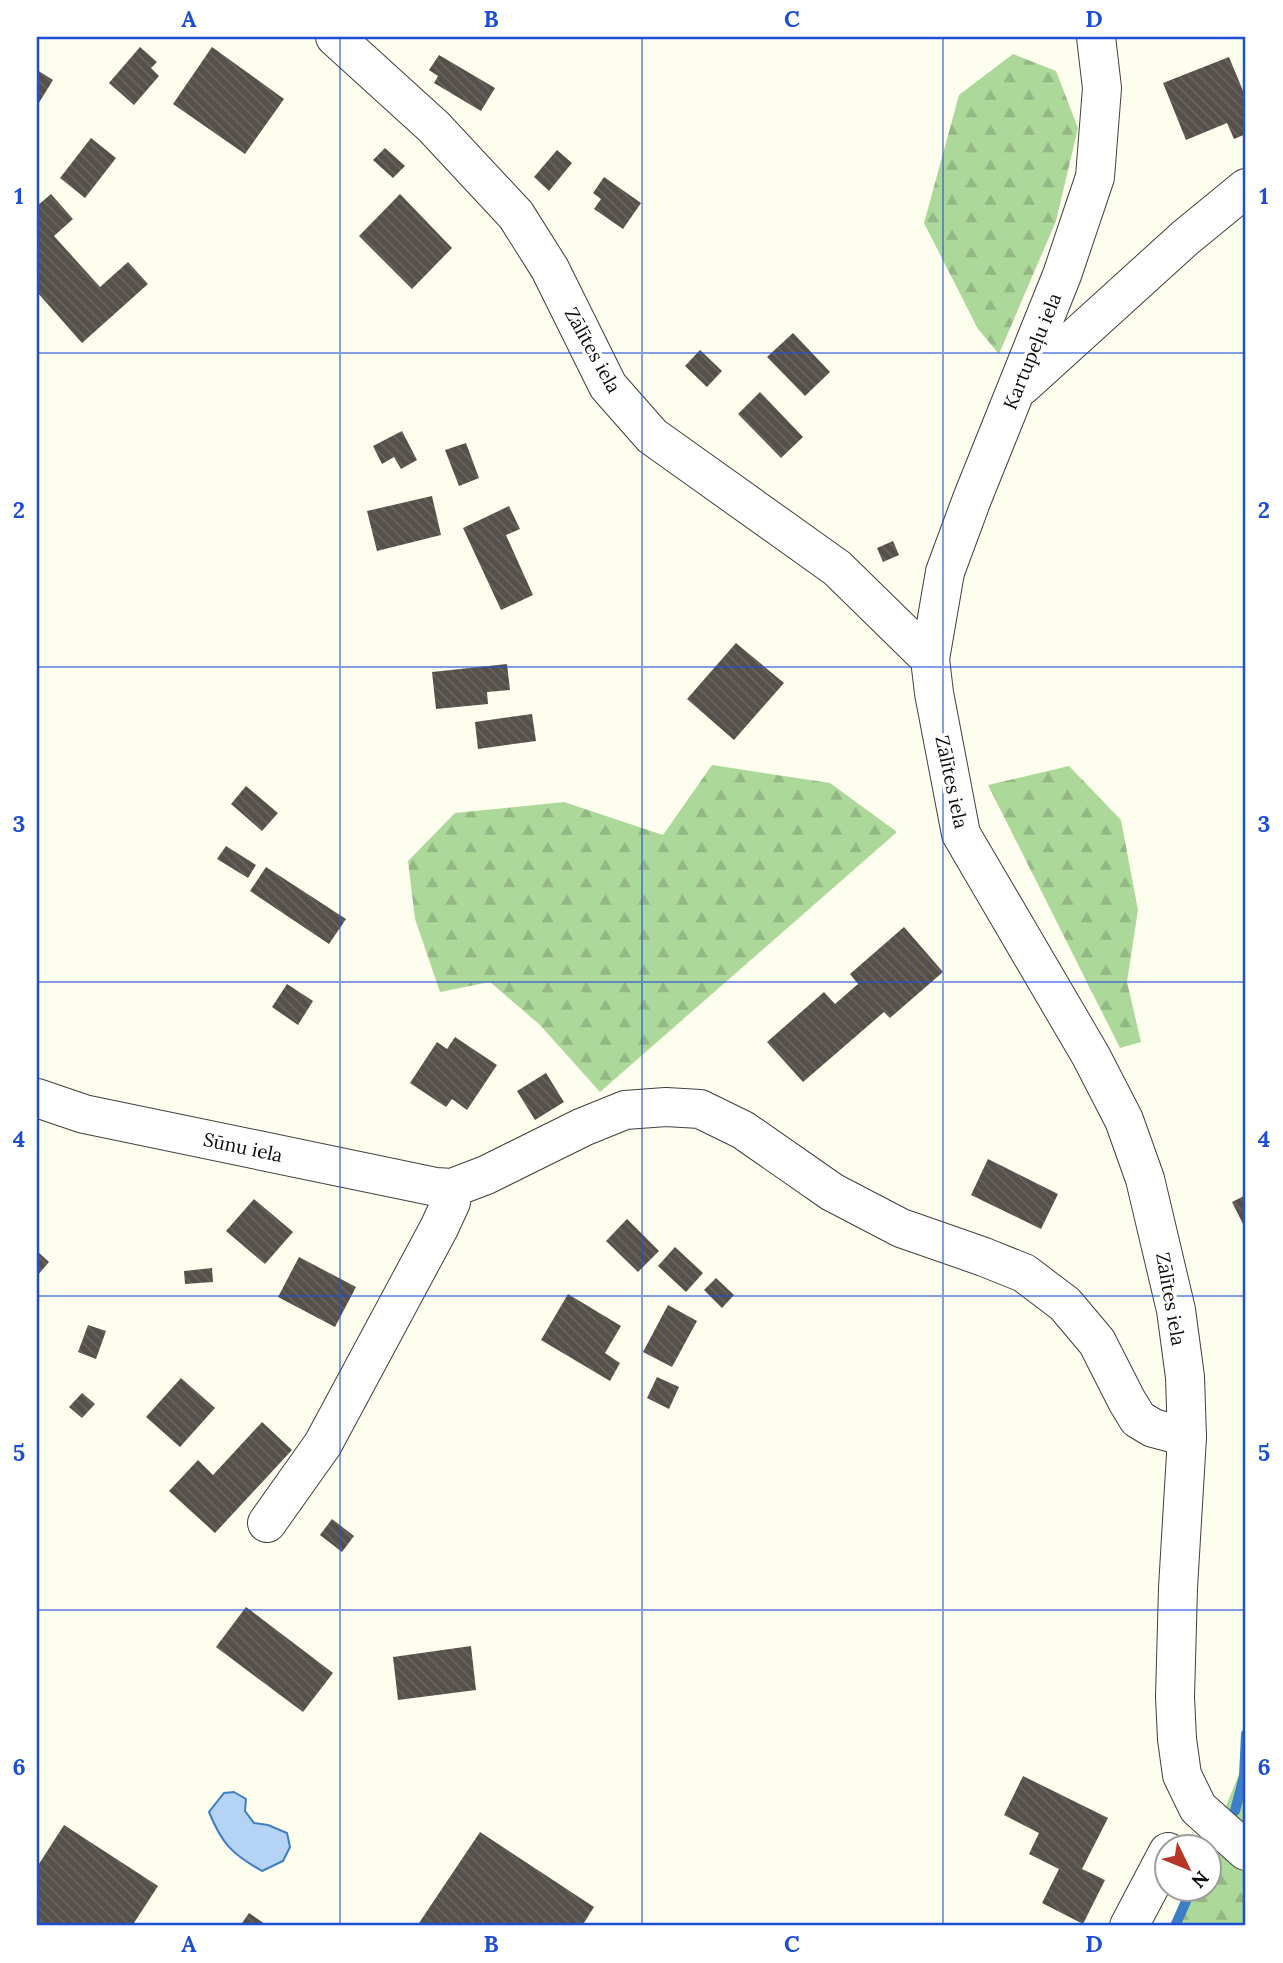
<svg xmlns="http://www.w3.org/2000/svg" width="1283" height="1963" font-family="Lora,serif">
<defs>
<pattern id="forest-firs" width="22" height="20" patternUnits="userSpaceOnUse" patternTransform="scale(1.75)"><rect width="22" height="20" fill="#acd899"/><path d="M5 1l3.5 6h-7zM16 11l3.5 6h-7z" fill="#93b883"/></pattern>
<pattern id="building-back-hatch" width="6" height="6" patternUnits="userSpaceOnUse" patternTransform="scale(1.75)"><rect width="6" height="6" fill="#56504a"/><path d="M-1 5l2 2M0 0l6 6M5-1l2 2" fill="none" stroke="#696460"/></pattern>
</defs>
<rect width="100%" height="100%" fill="#fefeee"/>
<g fill="url(#forest-firs)">
<path d="M1013 54 1056 71 1078 128 1056 221 999 354 978 329 924 223 959 95Z"/>
<path d="M712 765 830 783 897 832 600 1092 540 1025 490 982 440 992 415 919 408 861 455 813 564 802 663 835Z"/>
<path d="M1069 766 1121 820 1138 910 1127 982 1141 1042 1120 1048 988 785Z"/>
<path d="M1246 1705V1926H1177L1192 1890H1210L1209 1847 1240 1772Z"/>
</g>
<path fill="#b5d3f4" stroke="#3e7ec9" stroke-width="2" d="M234 1792 246 1799 245 1811 254 1823 268 1825 287 1833 290 1847 283 1861 262 1871C232 1854 222 1844 209 1812L224 1793Z"/>
<g fill="none" stroke-linecap="round" stroke-linejoin="round">
<g stroke="#3e7ec9" stroke-width="10">
<path d="M1235 1811 1244 1776 1246 1734"/>
<path d="M1207 1848 1208 1845"/>
<path d="M1175 1926 1191 1890"/>
</g>
</g>
<g fill="url(#building-back-hatch)">
<path d="M140 47 157 62 151 68 159 76 134 105 109 83Z"/>
<path d="M212 47 284 99 245 154 173 104Z"/>
<path d="M439 55 495 88 481 111 434 83 438 76 429 70Z"/>
<path d="M1229 57 1246 98V134L1234 139 1227 123 1186 140 1163 83Z"/>
<path d="M37 70 53 80 37 106Z"/>
<path d="M91 138 116 158 85 198 60 178Z"/>
<path d="M385 148 405 166 393 178 373 160Z"/>
<path d="M557 150 572 163 549 191 534 177Z"/>
<path d="M604 177 641 203 623 229 594 209 601 199 593 193Z"/>
<path d="M51 194 73 219 54 236 100 287 128 262 148 284 82 343 37 292V206Z"/>
<path d="M400 194 452 248 412 289 359 236Z"/>
<path d="M793 333 830 372 805 396 767 357Z"/>
<path d="M700 350 722 371 707 387 685 366Z"/>
<path d="M760 392 803 437 781 458 738 414Z"/>
<path d="M402 431 417 460 401 469 394 457 382 464 373 446Z"/>
<path d="M466 443 479 478 459 486 445 450Z"/>
<path d="M432 496 441 535 377 551 367 511Z"/>
<path d="M509 506 520 529 506 535 533 595 501 610 463 528Z"/>
<path d="M893 541 899 555 883 562 877 548Z"/>
<path d="M736 643 784 683 734 740 687 699Z"/>
<path d="M507 664 510 690 487 692 488 704 436 709 432 672Z"/>
<path d="M532 714 536 741 478 749 475 722Z"/>
<path d="M246 786 278 813 262 831 231 804Z"/>
<path d="M226 846 256 865 248 878 217 859Z"/>
<path d="M266 867 346 919 329 944 250 891Z"/>
<path d="M904 927 943 972 890 1018 884 1012 803 1082 767 1042 824 992 835 1004 858 984 850 974Z"/>
<path d="M287 984 313 1001 298 1025 272 1007Z"/>
<path d="M455 1037 497 1065 467 1110 452 1099 446 1107 410 1083 437 1042 447 1049Z"/>
<path d="M546 1073 564 1102 535 1120 517 1091Z"/>
<path d="M988 1159 1058 1194 1041 1229 971 1195Z"/>
<path d="M1246 1195V1230L1232 1202Z"/>
<path d="M254 1199 293 1232 265 1264 226 1231Z"/>
<path d="M627 1219 659 1251 638 1272 606 1241Z"/>
<path d="M675 1247 703 1273 686 1292 658 1266Z"/>
<path d="M37 1251 49 1262 37 1276Z"/>
<path d="M299 1257 356 1287 335 1327 278 1297Z"/>
<path d="M212 1268 213 1282 185 1284 184 1271Z"/>
<path d="M716 1278 734 1295 722 1308 704 1290Z"/>
<path d="M568 1294 621 1326 605 1353 620 1363 610 1381 541 1340Z"/>
<path d="M668 1305 697 1321 672 1367 643 1352Z"/>
<path d="M88 1325 106 1331 96 1359 78 1352Z"/>
<path d="M657 1377 679 1387 669 1409 647 1398Z"/>
<path d="M181 1378 215 1408 180 1447 146 1417Z"/>
<path d="M82 1393 95 1404 82 1418 69 1407Z"/>
<path d="M262 1422 292 1450 215 1533 169 1491 198 1460 213 1475Z"/>
<path d="M332 1519 354 1536 342 1552 320 1535Z"/>
<path d="M246 1607 333 1673 303 1712 216 1647Z"/>
<path d="M471 1646 476 1690 398 1700 393 1657Z"/>
<path d="M1023 1776 1108 1818 1082 1869 1105 1880 1083 1924 1042 1903 1059 1869 1029 1854 1039 1833 1004 1815Z"/>
<path d="M64 1825 158 1886 132 1926H37V1867Z"/>
<path d="M480 1832 594 1907 582 1926H417Z"/>
<path d="M249 1913 268 1926H240Z"/>
</g>
<g fill="none" stroke-linecap="round" stroke-linejoin="round">
<defs>
<g id="minor">
<path d="M335 37 434 127 516 215 550 269 608 386 652 436 837 568 930 659"/>
<path d="M1096 37 1102 88 1095 177 1062 275 972 499 945 572 930 659 934 693 961 834 1091 1056 1124 1120 1145 1179 1176 1310 1185 1377 1187 1437 1178 1588 1175 1697 1177 1739 1182 1775 1198 1808 1246 1851"/>
<path d="M1022 386 1185 238 1246 188"/>
<path d="M37 1098 84 1114 436 1187 452 1188 486 1175 583 1127 625 1110 666 1107 700 1109 743 1130 832 1192 901 1228 984 1257 1024 1273 1065 1304 1097 1342 1127 1401 1138 1419 1153 1428 1187 1437"/>
<path d="M267 1523 323 1444 439 1228 451 1202 452 1188"/>
<path d="M1129 1926 1168 1852"/>
</g>
</defs>
<use href="#minor" stroke="#404040" stroke-width="40"/>
<use href="#minor" stroke="#fff" stroke-width="38"/>
</g>
<path fill="none" stroke="#1d4ed8" stroke-width="2" stroke-opacity="0.55" d="M340 37V1926M642 37V1926M943 37V1926M37 353H1246M37 667H1246M37 982H1246M37 1296H1246M37 1610H1246"/>
<g text-anchor="middle" stroke-width="7" stroke-linejoin="round" paint-order="stroke">
<g font-size="19" fill="#0d0d0d" stroke="#fff">
<text transform="translate(593 350) rotate(61)" y="7">Zālītes iela</text>
<text transform="translate(1032 351) rotate(-68)" y="7">Kartupeļu iela</text>
<text transform="translate(952 782) rotate(78)" y="7">Zālītes iela</text>
<text transform="translate(243 1147) rotate(12)" y="7">Sūnu iela</text>
<text transform="translate(1171 1299) rotate(80)" y="7">Zālītes iela</text>
</g>
</g>
<rect width="1283" height="1963" fill="none" stroke="#ffffff" stroke-width="77"/>
<g transform="translate(1188 1868) rotate(133)"><circle r="33" fill="#ffffff" stroke="#9e9e9e" stroke-width="2"/>
<path d="M0-5L12 26L0 18L-12 26Z" fill="#b93729"/>
<text y="-10" font-size="19" font-weight="bold" text-anchor="middle" fill="#0d0d0d">N</text>
</g>
<rect x="38" y="38" width="1206" height="1886" fill="none" stroke="#1d4ed8" stroke-width="2.5"/>
<g font-size="23" text-anchor="middle" font-weight="bold" fill="#1d4ed8">
<text x="189" y="27">A</text>
<text x="491" y="27">B</text>
<text x="792" y="27">C</text>
<text x="1094" y="27">D</text>
<text x="19" y="204">1</text>
<text x="1264" y="204">1</text>
<text x="19" y="518">2</text>
<text x="1264" y="518">2</text>
<text x="19" y="832">3</text>
<text x="1264" y="832">3</text>
<text x="19" y="1147">4</text>
<text x="1264" y="1147">4</text>
<text x="19" y="1461">5</text>
<text x="1264" y="1461">5</text>
<text x="19" y="1775">6</text>
<text x="1264" y="1775">6</text>
<text x="189" y="1952">A</text>
<text x="491" y="1952">B</text>
<text x="792" y="1952">C</text>
<text x="1094" y="1952">D</text>
</g>
</svg>
